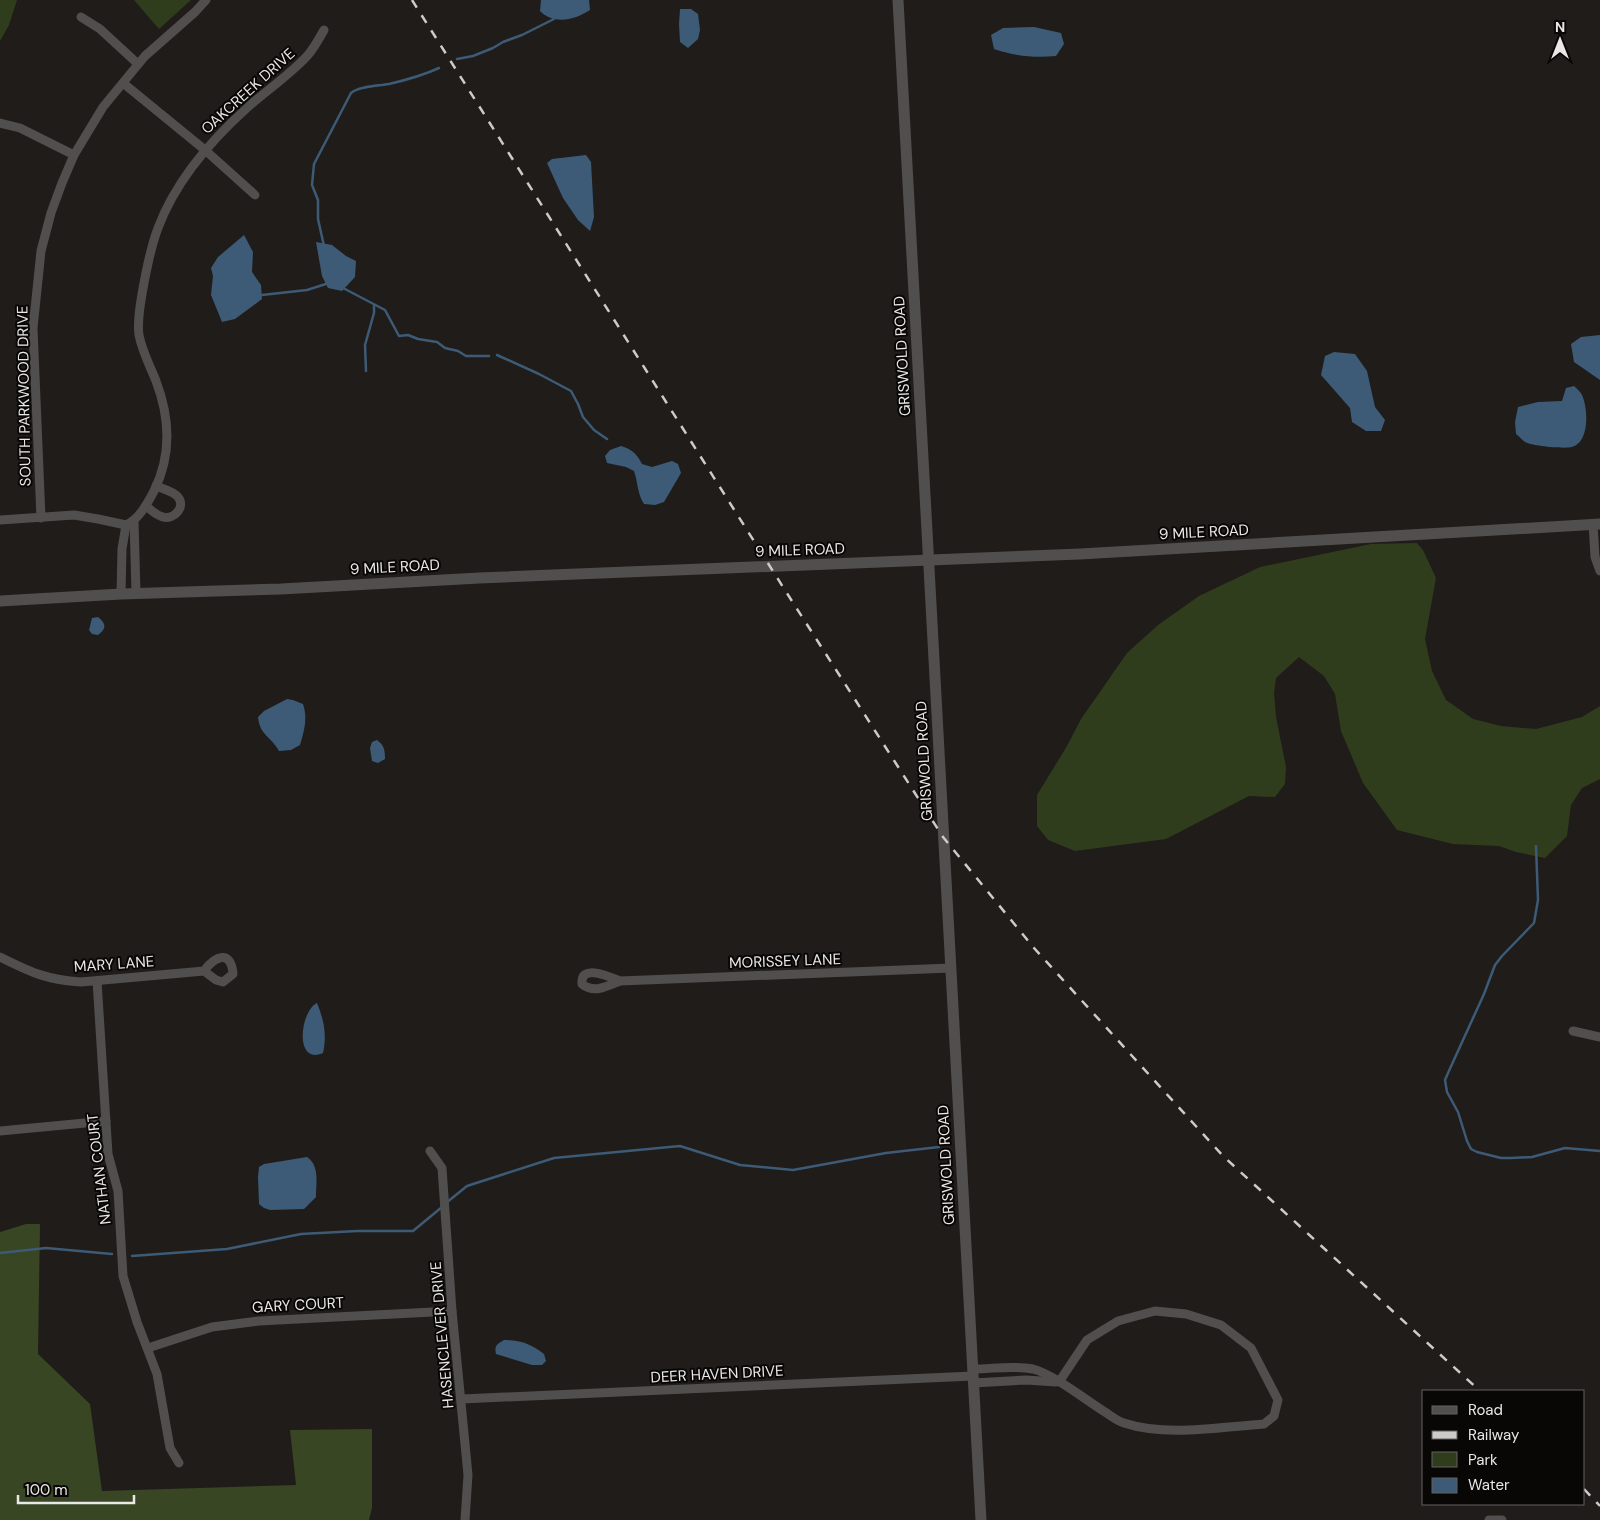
<svg xmlns="http://www.w3.org/2000/svg" width="1600" height="1520" font-family="'DM Sans',sans-serif">
<rect width="100%" height="100%" fill="#1f1c19"/>
<g fill="#303d1d">
<path d="M0 0H17L9 25 0 41Z"/>
<path d="M134 0H191L159 29Z"/>
<path d="M1417 543 1423 550 1436 578 1425 639 1432 671 1446 700 1473 719 1501 726 1536 729 1582 717 1600 706V779L1582 788 1571 805 1567 836 1545 858 1516 852 1499 846 1453 844 1397 830 1363 783 1341 731 1335 694 1324 676 1299 657 1276 678 1274 693 1276 717 1286 767 1285 784 1275 797 1249 796 1166 839 1075 851 1048 840 1037 826V795L1067 746 1081 719 1127 653 1158 625 1199 596 1260 567 1371 544Z"/>
</g>
<path fill="#384624" d="M26 1224H40L38 1354 90 1404 102 1491 296 1485 290 1430 372 1429V1508L369 1520H0V1232Z"/>
<g fill="#3d5b76">
<path d="M541 0H589L590 10C575 20 554 25 540 11Z"/>
<path d="M680 9H691L698 14 700 30 698 39 688 48 680 42 679 24Z"/>
<path d="M1034 27 1061 33 1064 44 1056 56C1034 58 1015 56 994 49L991 35 1003 28Z"/>
<path d="M586 155 591 162 594 217 590 231 578 220 563 198 547 163 552 159Z"/>
<path d="M244 235 253 252 252 272 261 285 262 299 235 319 222 322 211 295 213 276 211 268 218 257Z"/>
<path d="M316 242 332 245 346 256 356 261 355 277 342 291 328 288 322 276Z"/>
<path d="M1600 335V380L1574 362 1571 344 1581 337Z"/>
<path d="M1334 352 1355 354 1367 371 1375 407 1385 420 1381 431H1366L1352 422 1350 408 1321 375 1325 356Z"/>
<path d="M1574 386C1577 389 1580 391 1582 395 1588 408 1590 442 1572 447 1563 449 1533 446 1525 442 1522 440 1519 436 1516 434L1515 422 1518 407 1538 402 1562 401 1566 388Z"/>
<path d="M621 446C632 449 637 454 642 464L652 467 672 461 678 464 681 473 664 502 655 505 644 504C637 493 638 482 634 471L626 467 607 463 605 456 610 450Z"/>
<path d="M98 617C107 624 106 629 98 635L92 634 89 630 92 618Z"/>
<path d="M287 699 293 700 303 704C308 718 304 732 300 745L291 750 279 751C271 736 260 736 258 717L264 711Z"/>
<path d="M377 740C384 745 385 750 385 759L378 763 372 761 370 748 372 742Z"/>
<path d="M317 1003C324 1020 327 1035 323 1053 322 1054 315 1055 315 1055 295 1054 302 1010 317 1003Z"/>
<path d="M307 1157C320 1166 316 1183 316 1197L304 1209 270 1210 264 1208 259 1204 258 1177 259 1167 264 1164Z"/>
<path d="M504 1340C520 1340 531 1344 544 1354L546 1361 542 1365H532L496 1354C494 1346 497 1344 504 1340Z"/>
</g>
<g fill="none" stroke-linecap="round" stroke-linejoin="round">
<g stroke="#3d5b76" stroke-width="2.5">
<path d="M457 59 473 56 493 48 503 42 522 35 554 19 553 16"/>
<path d="M324 246 318 219V200L312 185 314 164 351 93C359 86 378 86 389 84 406 80 424 75 439 68"/>
<path d="M343 288 385 310 399 336 408 335 418 339 437 342 445 348 458 351 466 356H489"/>
<path d="M262 295 307 290 329 283"/>
<path d="M497 355 539 374 571 391 578 404 583 417 594 430 607 439"/>
<path d="M366 371 365 345 374 313V306"/>
<path d="M1536 846 1538 900 1534 923 1502 956 1495 965 1484 994 1448 1073 1445 1080 1447 1092 1458 1112 1467 1141 1471 1149 1477 1152 1501 1158H1511L1532 1157 1565 1148 1600 1151"/>
<path d="M446 1203 467 1186 554 1158 680 1146 740 1165 793 1170 886 1153 939 1147"/>
<path d="M0 1253 46 1248 112 1254"/>
<path d="M132 1256 227 1249 301 1234 357 1231H413L442 1207"/>
</g>
<g stroke="#514e4e" stroke-width="9">
<path d="M81 17 100 29 138 64"/>
<path d="M123 83 205 150 255 195"/>
<path d="M0 123 20 128 74 155"/>
<path d="M146 506C151 510 157 516 163 517 174 520 186 507 178 497 173 491 163 489 156 486"/>
<path d="M41 518 33 328 41 251 51 213 62 183 74 155 103 107 145 56 195 12 206 0"/>
<path d="M0 520 74 515 98 519 126 525"/>
<path d="M134 521 136 593"/>
<path d="M1593 524 1595 557 1600 571"/>
<path d="M121 594 122 549 126 525C140 518 147 504 154 491 172 455 170 418 156 381 150 366 142 351 139 335 137 321 140 307 142 294 146 271 150 249 158 228 176 180 210 141 248 107 266 91 292 73 308 55 314 48 319 39 324 30"/>
<path d="M0 957C30 972 47 980 81 982L204 971 216 980 223 982 233 974C231 949 215 956 204 971"/>
<path d="M97 981 108 1154 118 1191 123 1276 137 1322 157 1374 170 1448 179 1463"/>
<path d="M620 981C610 977 580 963 582 984 594 994 608 986 620 981L951 968"/>
<path d="M1573 1031 1600 1037"/>
<path d="M0 1131 106 1121"/>
<path d="M430 1151 442 1168 452 1311 468 1475 465 1520"/>
<path d="M148 1348 212 1327 259 1321 452 1311"/>
<path d="M973 1369C992 1369 1014 1365 1033 1369 1053 1374 1086 1400 1105 1412 1111 1416 1117 1421 1124 1423 1166 1437 1220 1427 1264 1424L1274 1416 1278 1400 1251 1348 1221 1325 1186 1314 1155 1311 1118 1321 1087 1340 1059 1382"/>
<path d="M973 1383 1026 1380 1056 1382"/>
<path d="M462 1399 973 1376"/>
<path d="M1489 1520H1502"/>
</g>
<g stroke="#514e4e" stroke-width="11">
<path d="M898 0 981 1520"/>
<path d="M0 601 121 594 281 589 479 578 1080 554 1600 524"/>
</g>
<g stroke="#cdcbc9" stroke-width="2.5" stroke-dasharray="9 9" stroke-linecap="butt">
<path d="M412 0 783 587 943 837 1034 948 1223 1156 1480 1391"/>
<path d="M1584 1489 1600 1506"/>
</g>
</g>
<g text-anchor="middle" stroke-width="4" stroke-linejoin="round" paint-order="stroke">
<g font-size="15" fill="#eae8e6" stroke="#080706">
<text transform="translate(248 91) rotate(-42)" y="5">OAKCREEK DRIVE</text>
<text transform="translate(902 356) rotate(-93)" y="5">GRISWOLD ROAD</text>
<text transform="translate(24 396) rotate(-91)" y="5">SOUTH PARKWOOD DRIVE</text>
<text transform="translate(1204 532) rotate(-3)" y="5">9 MILE ROAD</text>
<text transform="translate(800 550) rotate(-2)" y="5">9 MILE ROAD</text>
<text transform="translate(395 567) rotate(-3)" y="5">9 MILE ROAD</text>
<text transform="translate(924 761) rotate(-93)" y="5">GRISWOLD ROAD</text>
<text transform="translate(785 961) rotate(-2)" y="5">MORISSEY LANE</text>
<text transform="translate(114 964) rotate(-4)" y="5">MARY LANE</text>
<text transform="translate(946 1165) rotate(-93)" y="5">GRISWOLD ROAD</text>
<text transform="translate(99 1169) rotate(-97)" y="5">NATHAN COURT</text>
<text transform="translate(298 1305) rotate(-3)" y="5">GARY COURT</text>
<text transform="translate(442 1335) rotate(-95)" y="5">HASENCLEVER DRIVE</text>
<text transform="translate(717 1374) rotate(-3)" y="5">DEER HAVEN DRIVE</text>
</g>
</g>
<rect x="1422" y="1390" width="162" height="115" fill="#080706" stroke="#626160"/>
<rect x="1432" y="1406" width="25" height="8" fill="#514e4e" stroke="#626160"/>
<text x="1468" y="1415" font-size="15" fill="#eae8e6">Road</text>
<rect x="1432" y="1431" width="25" height="8" fill="#cdcbc9" stroke="#626160"/>
<text x="1468" y="1440" font-size="15" fill="#eae8e6">Railway</text>
<rect x="1432" y="1452" width="25" height="15" fill="#303d1d" stroke="#626160"/>
<text x="1468" y="1465" font-size="15" fill="#eae8e6">Park</text>
<rect x="1432" y="1478" width="25" height="15" fill="#3d5b76" stroke="#626160"/>
<text x="1468" y="1490" font-size="15" fill="#eae8e6">Water</text>
<g transform="translate(1560 40)" stroke="#080706" stroke-width="4" paint-order="stroke">
<path d="M0-4L9 19L0 12L-9 19Z" fill="#eae8e6"/>
<text y="-8" font-size="14" font-weight="bold" text-anchor="middle" fill="#eae8e6">N</text>
</g>
<path d="M18 1495v8h116v-8" fill="none" stroke="#eae8e6" stroke-width="2.5"/>
<text x="25" y="1495" font-size="15" fill="#eae8e6" stroke="#080706" stroke-width="4" paint-order="stroke">100 m</text>
</svg>
